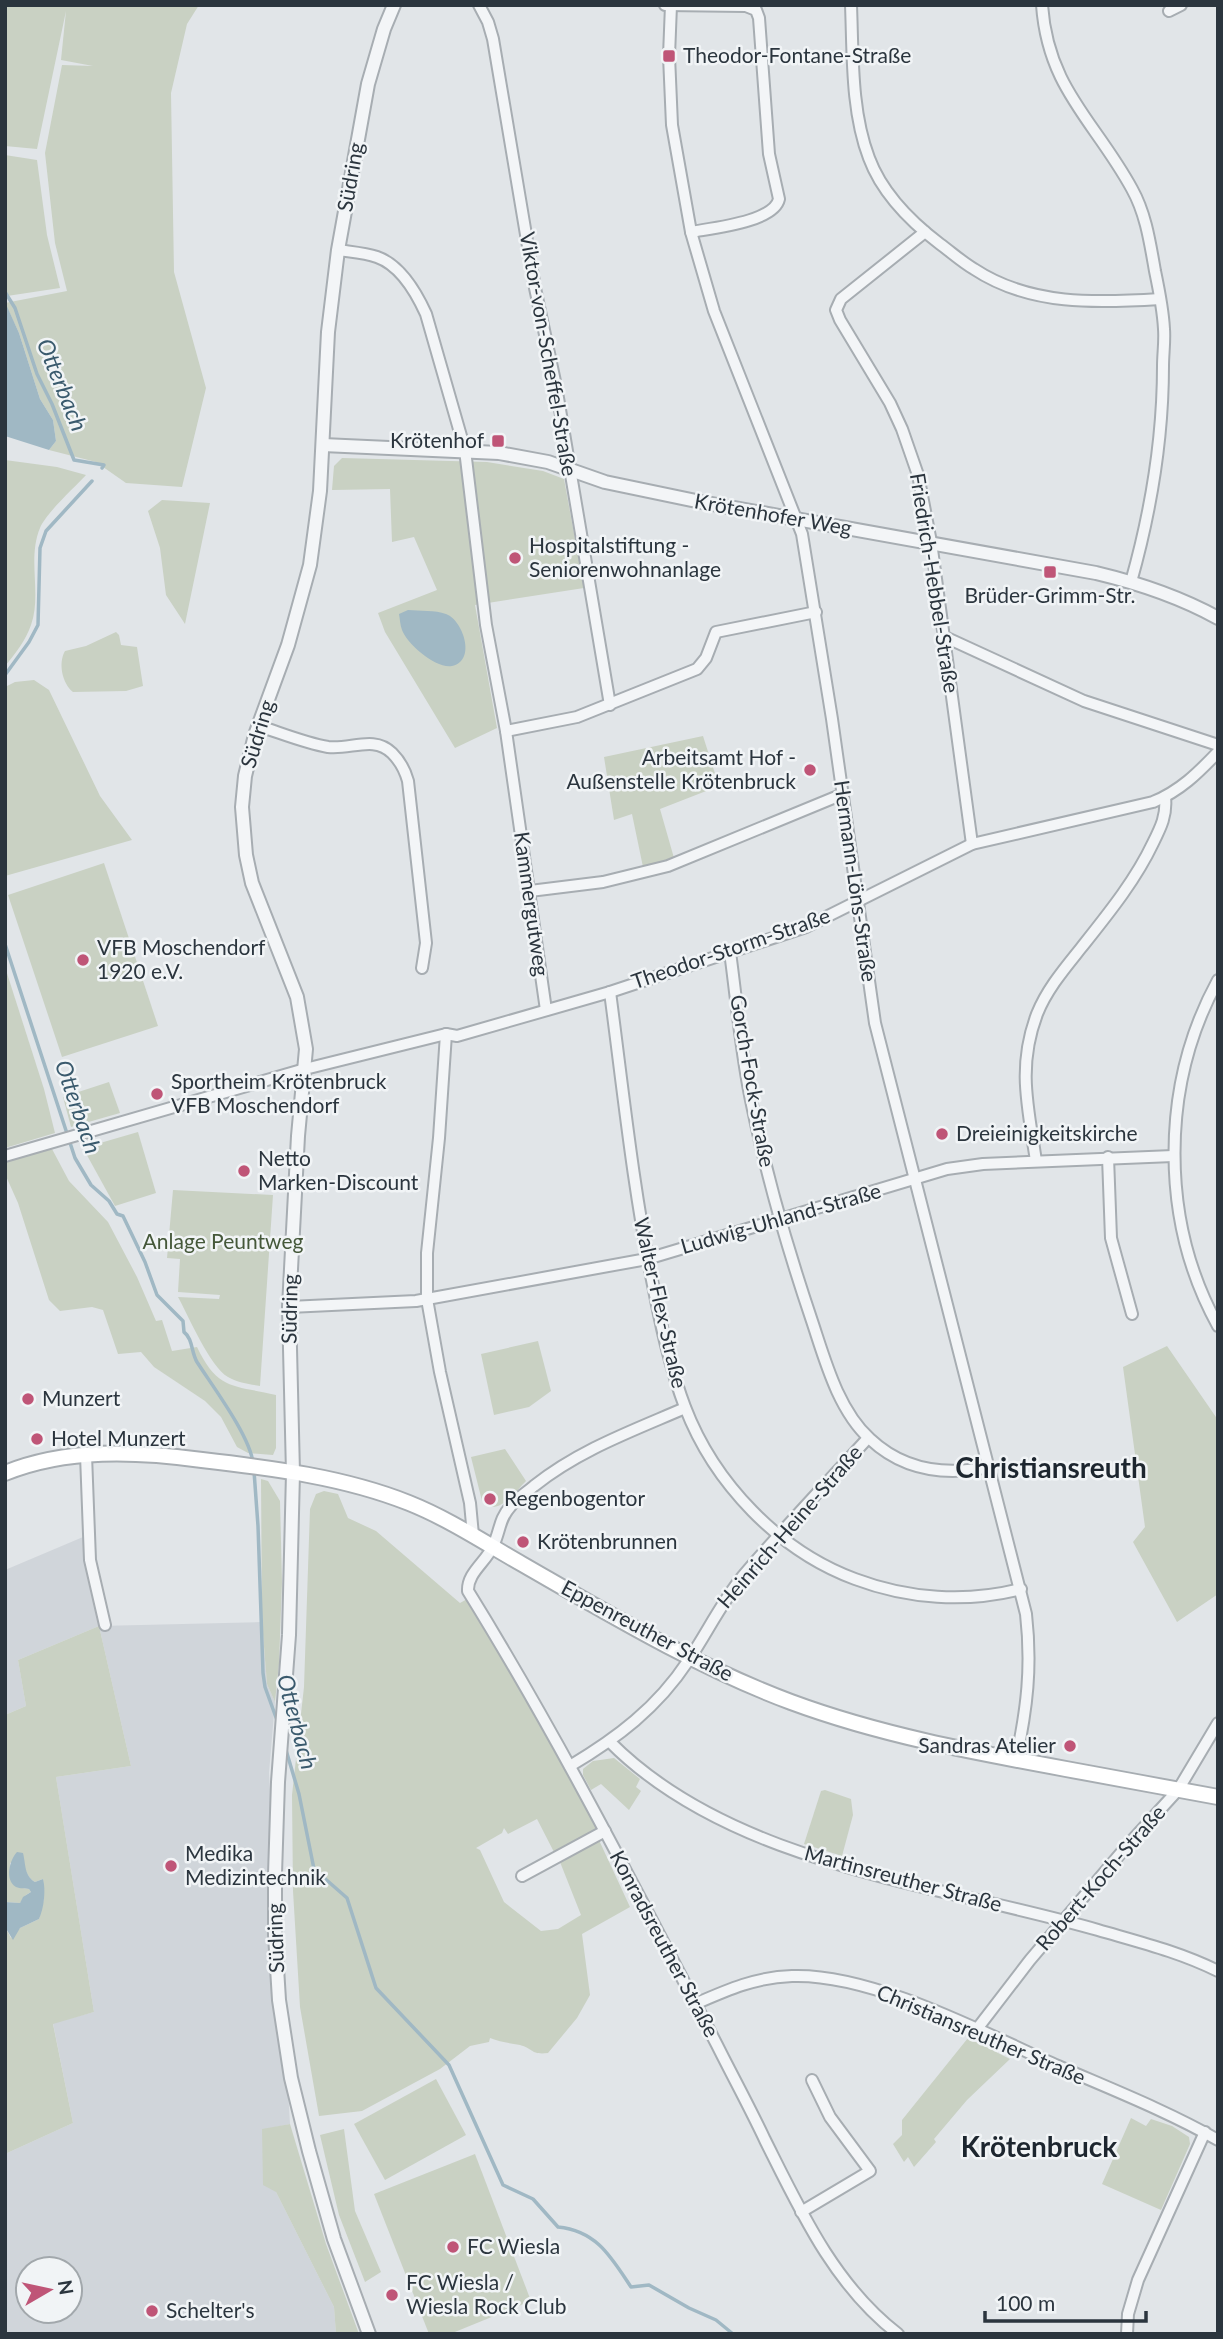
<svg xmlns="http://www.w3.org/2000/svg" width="1223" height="2339" font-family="Lato,sans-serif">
<rect width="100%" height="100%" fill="#e1e5e8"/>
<path fill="#d0d5da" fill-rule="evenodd" d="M83 1537 97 1604 99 1626 262 1622 267 1684 275 1702 269 1773 290 2124 262 2130 276 2192 334 2307 336 2334H5V2154L73 2123 53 2023 94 2012 56 1777 131 1766 99 1626 18 1660 26 1706 5 1715V1570ZM28 2269H70V2311H28Z"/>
<g fill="#c9d1c3">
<path d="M5 5H199L187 24 171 93 174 272 206 388 182 487 126 483 96 462 49 450 56 441 53 420 40 399 19 333 5 303 67 291 55 243 45 153 62 65 93 66 61 60 66 11 37 149 5 146Z"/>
<path d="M5 155 37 160 47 235 60 288 7 296 5 291Z"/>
<path d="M342 458 487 462 543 471 564 479 584 588 475 605 497 728 455 748 385 632 378 613 437 590 414 537 392 542 390 489 332 490 334 466Z"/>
<path d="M5 460 57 467 86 475C75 487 46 513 40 528 27 559 42 594 31 625 26 640 15 654 5 666Z"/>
<path d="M162 500 210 503 185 624 166 595 160 548 148 511Z"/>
<path d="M116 632 119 635 121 645 137 647 143 686 126 691 73 692C62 683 58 663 65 651L86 646Z"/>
<path d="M34 680 49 690 100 796 132 840 5 876V687L15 682Z"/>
<path d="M703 736 719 786 660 809 674 858 643 867 632 814 614 820 604 757Z"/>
<path d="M104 863 158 1026 62 1057 8 895Z"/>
<path d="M5 967 44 1089 55 1133 5 1148Z"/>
<path d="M109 1082 120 1113 71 1127 63 1097Z"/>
<path d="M138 1132 156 1193 115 1206 83 1148Z"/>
<path d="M52 1149 69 1181 108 1222 137 1277 156 1321 162 1320 172 1351 197 1347C218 1391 234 1385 276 1395V1448L273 1455 248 1453 237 1447 221 1417 205 1401 154 1367 141 1352 118 1354 103 1310 92 1307 60 1311 49 1300 18 1203 5 1174V1162Z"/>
<path d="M173 1190 273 1195 260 1386C249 1384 238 1383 228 1377 210 1367 189 1317 178 1297L219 1299 220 1295 178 1292 180 1259 167 1258Z"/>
<path d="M538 1341 551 1391 529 1407 494 1415 481 1354Z"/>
<path d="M1167 1346 1218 1420V1594L1177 1622 1133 1542 1145 1527 1123 1367Z"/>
<path d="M505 1449 526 1481C515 1492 496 1519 482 1501L471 1457Z"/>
<path d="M261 1479 268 1481 280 1501 282 1582 279 1664 275 1702 267 1684 262 1622Z"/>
<path d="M324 1491 338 1494 348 1518 376 1531 460 1603 469 1598 598 1828 555 1854 537 1819 508 1834 504 1828 502 1833 476 1848 480 1850 504 1902 541 1931 558 1929 581 1915 560 1862 598 1838 630 1907 582 1934 590 1995 577 2018 548 2053C531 2055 534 2049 520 2045 509 2043 500 2042 490 2038L489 2042 470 2046 440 2069 362 2111 319 2116 300 2007 293 1891 292 1795 304 1687 310 1509 316 1494Z"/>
<path d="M99 1626 131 1766 56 1777 94 2012 53 2024 73 2123 5 2154V1927L11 1938 20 1928 39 1919 44 1898 43 1879 35 1882C27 1877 23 1867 24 1858L10 1863V1875L17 1887 29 1889 31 1892 26 1895 20 1903 5 1902V1715L26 1706 18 1660Z"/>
<path d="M614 1758 640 1779 636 1787 641 1791 629 1810 601 1784 591 1790 583 1775V1769L593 1761Z"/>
<path d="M825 1790 851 1799 853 1815 842 1856 804 1844 821 1791Z"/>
<path d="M968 2038 1010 2059 967 2100 934 2139 936 2142 914 2167 908 2157 904 2162 893 2144 902 2135V2120Z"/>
<path d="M436 2079 466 2135 385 2180 354 2124Z"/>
<path d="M1131 2118 1146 2126 1151 2119 1172 2126 1189 2137 1190 2144 1161 2210 1102 2184Z"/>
<path d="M290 2124 326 2244 359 2334H336L334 2307 276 2192 263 2185 262 2129Z"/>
<path d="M344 2129 355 2211 381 2272 365 2282 339 2215 320 2135Z"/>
<path d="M475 2154 531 2301 450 2334H429L374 2194Z"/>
</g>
<g fill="#a0b8c4">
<path d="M5 302 19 333 40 399 53 420 56 441 49 450 5 436Z"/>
<path d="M408 610C420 611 435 610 446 614 463 620 477 661 452 666 436 669 407 644 402 630 400 625 400 619 399 614Z"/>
<path d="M17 1852 23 1853C26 1865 24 1875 35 1882L43 1879C46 1890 44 1908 39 1919L20 1928 13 1940 5 1927V1902L20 1903 23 1897 31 1892 29 1889C25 1888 20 1889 16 1887 4 1880 10 1859 17 1852Z"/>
</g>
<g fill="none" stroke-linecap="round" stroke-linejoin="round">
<g stroke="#a0b8c4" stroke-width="3.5">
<path d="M5 292 15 308 37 374 52 404 74 460 104 465 102 468"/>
<path d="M5 675 29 642 38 625 40 548 46 531 92 481"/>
<path d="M5 944 75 1158 91 1185 109 1201 117 1214 123 1216 145 1262 157 1295 183 1321 184 1332C193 1339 191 1352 197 1362 213 1387 250 1436 253 1463"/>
<path d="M254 1471 258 1526 263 1673 265 1687 278 1723"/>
<path d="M286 1750 299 1794 314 1869 347 1898 376 1988 449 2065 503 2185 533 2199 558 2227C597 2231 611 2257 631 2287L649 2285 689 2308 716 2320 733 2334"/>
</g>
<defs>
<g id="minor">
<path d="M479 5 488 22 493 39 535 288 556 386 610 705"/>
<path d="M665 5 746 6 756 10 759 18 769 154 779 199C774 222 712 228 691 232"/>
<path d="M671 5 669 56 672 125 691 232 714 311 802 534 832 719 875 1023 1026 1614C1032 1667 1027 1708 1016 1760"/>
<path d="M851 5C853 55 851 111 869 158 882 193 911 222 940 244 951 252 962 262 974 269 1030 306 1097 303 1160 299"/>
<path d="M1042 5C1048 89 1095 121 1132 189 1146 214 1150 243 1155 271 1159 290 1163 309 1164 329 1165 341 1163 354 1163 366 1163 439 1151 511 1131 582"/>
<path d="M1169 11 1181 5"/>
<path d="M925 232 841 299 836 310 840 320 890 403 902 429 918 475 931 542 972 844"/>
<path d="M338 250C351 252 365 253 377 257 400 265 416 292 426 314L465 450 486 625 506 731 546 1010"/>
<path d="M945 637 1084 701 1218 745"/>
<path d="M259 726C281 733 305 743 328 747 350 750 374 735 392 753 400 761 405 770 408 781L426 943 422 968"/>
<path d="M506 731 577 717 697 669 706 658 716 632 816 612"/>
<path d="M530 891 603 882 668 866 843 794"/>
<path d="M730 952C737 1003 741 1055 752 1105 767 1178 788 1250 812 1321 825 1360 838 1410 870 1439 904 1471 945 1476 989 1467"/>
<path d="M1218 980C1160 1086 1160 1221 1218 1326"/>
<path d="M610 992C623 1090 633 1188 653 1285 661 1326 670 1368 685 1407 714 1483 779 1551 855 1579 908 1599 966 1603 1021 1589"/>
<path d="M446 1034 439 1138 427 1253V1299L440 1372 470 1503 473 1535"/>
<path d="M5 1156 305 1069 446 1034 457 1036 610 992 806 927 972 844 1153 802C1180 791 1198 773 1218 752"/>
<path d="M1108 1157 1111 1238 1132 1314"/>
<path d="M1036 1161C1028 1107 1017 1067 1037 1014 1047 989 1065 968 1081 948 1108 914 1135 881 1153 843 1161 827 1167 815 1165 797"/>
<path d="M289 1307 416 1301 647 1259 947 1169 983 1164 1173 1156"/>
<path d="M685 1408C632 1431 579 1450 534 1486 526 1493 516 1499 510 1507 499 1519 500 1532 493 1546 486 1562 467 1573 468 1591 559 1738 637 1892 717 2045 733 2077 750 2108 765 2140 800 2210 834 2285 898 2334"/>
<path d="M86 1455 90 1560 105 1625"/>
<path d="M610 1742C732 1865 938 1884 1098 1930 1139 1942 1180 1952 1218 1971"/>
<path d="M570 1766C617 1738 657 1708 688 1661 707 1633 721 1603 743 1576 783 1529 826 1484 868 1438"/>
<path d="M522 1876 605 1831"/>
<path d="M695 2004C727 1990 756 1977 792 1976 872 1973 984 2033 1058 2066 1111 2089 1167 2111 1218 2140"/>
<path d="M977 2029 1030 1960 1126 1847 1178 1790 1218 1723"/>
<path d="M801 2212 870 2171 830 2117 812 2080"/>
<path d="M1127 2334 1128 2314 1138 2280 1205 2132"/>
</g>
<g id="tertiary">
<path d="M323 445 499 453 548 462 605 482 701 502 1096 573C1138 583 1180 597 1218 618"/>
<path d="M369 2334 334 2239 309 2151 291 2078 279 2000 275 1935V1874L278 1782 289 1635 293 1473 289 1307 298 1136 306 1049 297 997 252 883 246 855 242 807 245 776 255 735 288 645 310 565 320 491 328 332 338 250 368 84 384 29 394 5"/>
</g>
<path id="secondary" d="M5 1473C67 1448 136 1451 202 1460 271 1468 344 1477 409 1503 449 1519 485 1543 522 1564 609 1614 697 1667 791 1702 880 1735 973 1752 1066 1769 1117 1778 1167 1788 1218 1797"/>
</defs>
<use href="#minor" stroke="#a7adb2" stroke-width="14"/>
<use href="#tertiary" stroke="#a7adb2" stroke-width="16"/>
<use href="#secondary" stroke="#a7adb2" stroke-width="18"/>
<use href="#minor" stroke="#f3f5f7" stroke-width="10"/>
<use href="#tertiary" stroke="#f3f5f7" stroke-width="12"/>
<use href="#secondary" stroke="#fff" stroke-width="14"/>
</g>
<g fill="#bf5577" stroke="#f1f4f6" stroke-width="2.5">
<rect x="662" y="49" width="14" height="14" rx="3.5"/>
<rect x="491" y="434" width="14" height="14" rx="3.5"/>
<circle cx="515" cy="558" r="7"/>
<rect x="1043" y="565" width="14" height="14" rx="3.5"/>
<circle cx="810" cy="770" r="7"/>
<circle cx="83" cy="960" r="7"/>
<circle cx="157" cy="1094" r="7"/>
<circle cx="942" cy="1134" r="7"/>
<circle cx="244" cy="1171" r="7"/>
<circle cx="28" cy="1399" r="7"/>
<circle cx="37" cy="1439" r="7"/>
<circle cx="490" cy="1499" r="7"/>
<circle cx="523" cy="1542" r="7"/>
<circle cx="1070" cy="1746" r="7"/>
<circle cx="171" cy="1866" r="7"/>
<circle cx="453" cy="2247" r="7"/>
<circle cx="392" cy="2295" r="7"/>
<circle cx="152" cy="2311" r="7"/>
</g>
<g text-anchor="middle" stroke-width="5" stroke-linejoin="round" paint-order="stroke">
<g font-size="21" fill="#2b353e" stroke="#f1f4f6" text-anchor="start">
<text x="683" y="63">Theodor-Fontane-Straße</text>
<text x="484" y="448" text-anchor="end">Krötenhof</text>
<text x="529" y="553">Hospitalstiftung -<tspan x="529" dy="24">Seniorenwohnanlage</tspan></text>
<text x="1050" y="603" text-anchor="middle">Brüder-Grimm-Str.</text>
<text x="796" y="765" text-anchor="end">Arbeitsamt Hof -<tspan x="796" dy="24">Außenstelle Krötenbruck</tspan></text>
<text x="97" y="955">VFB Moschendorf<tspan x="97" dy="24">1920 e.V.</tspan></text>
<text x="171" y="1089">Sportheim Krötenbruck<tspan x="171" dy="24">VFB Moschendorf</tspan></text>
<text x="956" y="1141">Dreieinigkeitskirche</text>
<text x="258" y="1166">Netto<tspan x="258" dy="24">Marken-Discount</tspan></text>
<text x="42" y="1406">Munzert</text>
<text x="51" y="1446">Hotel Munzert</text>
<text x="504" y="1506">Regenbogentor</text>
<text x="537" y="1549">Krötenbrunnen</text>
<text x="1056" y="1753" text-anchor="end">Sandras Atelier</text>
<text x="185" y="1861">Medika<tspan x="185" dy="24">Medizintechnik</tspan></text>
<text x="467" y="2254">FC Wiesla</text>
<text x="406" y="2290">FC Wiesla /<tspan x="406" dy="24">Wiesla Rock Club</tspan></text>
<text x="166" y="2318">Schelter's</text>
</g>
<g font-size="21" fill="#2b353e" stroke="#f1f4f6">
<text transform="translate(351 177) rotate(-80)" y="7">Südring</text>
<text transform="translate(548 354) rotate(80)" y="7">Viktor-von-Scheffel-Straße</text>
<text transform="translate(773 515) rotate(10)" y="7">Krötenhofer Weg</text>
<text transform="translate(934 583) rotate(81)" y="7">Friedrich-Hebbel-Straße</text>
<text transform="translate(258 734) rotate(-73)" y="7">Südring</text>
<text transform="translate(855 881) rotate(82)" y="7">Hermann-Löns-Straße</text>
<text transform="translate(531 904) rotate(82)" y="7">Kammergutweg</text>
<text transform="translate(731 949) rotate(-19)" y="7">Theodor-Storm-Straße</text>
<text transform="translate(752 1081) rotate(80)" y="7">Gorch-Fock-Straße</text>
<text transform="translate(781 1219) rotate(-16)" y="7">Ludwig-Uhland-Straße</text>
<text transform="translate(660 1303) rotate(77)" y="7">Walter-Flex-Straße</text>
<text transform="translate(290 1309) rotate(-89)" y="7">Südring</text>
<text transform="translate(790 1527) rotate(-49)" y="7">Heinrich-Heine-Straße</text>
<text transform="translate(647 1631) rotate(28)" y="7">Eppenreuther Straße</text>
<text transform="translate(1101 1878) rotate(-49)" y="7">Robert-Koch-Straße</text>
<text transform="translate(903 1879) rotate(15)" y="7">Martinsreuther Straße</text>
<text transform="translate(276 1938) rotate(-92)" y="7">Südring</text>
<text transform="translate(664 1944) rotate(62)" y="7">Konradsreuther Straße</text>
<text transform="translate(981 2035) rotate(23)" y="7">Christiansreuther Straße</text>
</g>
<g font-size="21" fill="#45583a" stroke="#f1f4f6">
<text x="223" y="1249">Anlage Peuntweg</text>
</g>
<g font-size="23" font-style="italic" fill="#3a5a6d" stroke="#f1f4f6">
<text transform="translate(62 385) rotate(68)" y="8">Otterbach</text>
<text transform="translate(78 1107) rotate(71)" y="8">Otterbach</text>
<text transform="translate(297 1722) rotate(75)" y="8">Otterbach</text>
</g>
<g font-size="28" font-weight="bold" fill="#1d262f" stroke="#f1f4f6">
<text x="1051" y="1478">Christiansreuth</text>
<text x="1039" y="2157">Krötenbruck</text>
</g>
</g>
<rect width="1223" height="2339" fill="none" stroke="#2b353e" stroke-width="14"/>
<g transform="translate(49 2290) rotate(81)"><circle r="33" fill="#f1f4f6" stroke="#a2a8ac" stroke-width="2"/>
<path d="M0-5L12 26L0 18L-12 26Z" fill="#bf5577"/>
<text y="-10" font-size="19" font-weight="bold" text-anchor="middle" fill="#2b353e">N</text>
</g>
<path d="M985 2311v10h161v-10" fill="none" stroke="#2b353e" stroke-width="3.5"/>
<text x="996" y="2311" font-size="21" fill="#2b353e" stroke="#f1f4f6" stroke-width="5" paint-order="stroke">100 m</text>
</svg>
